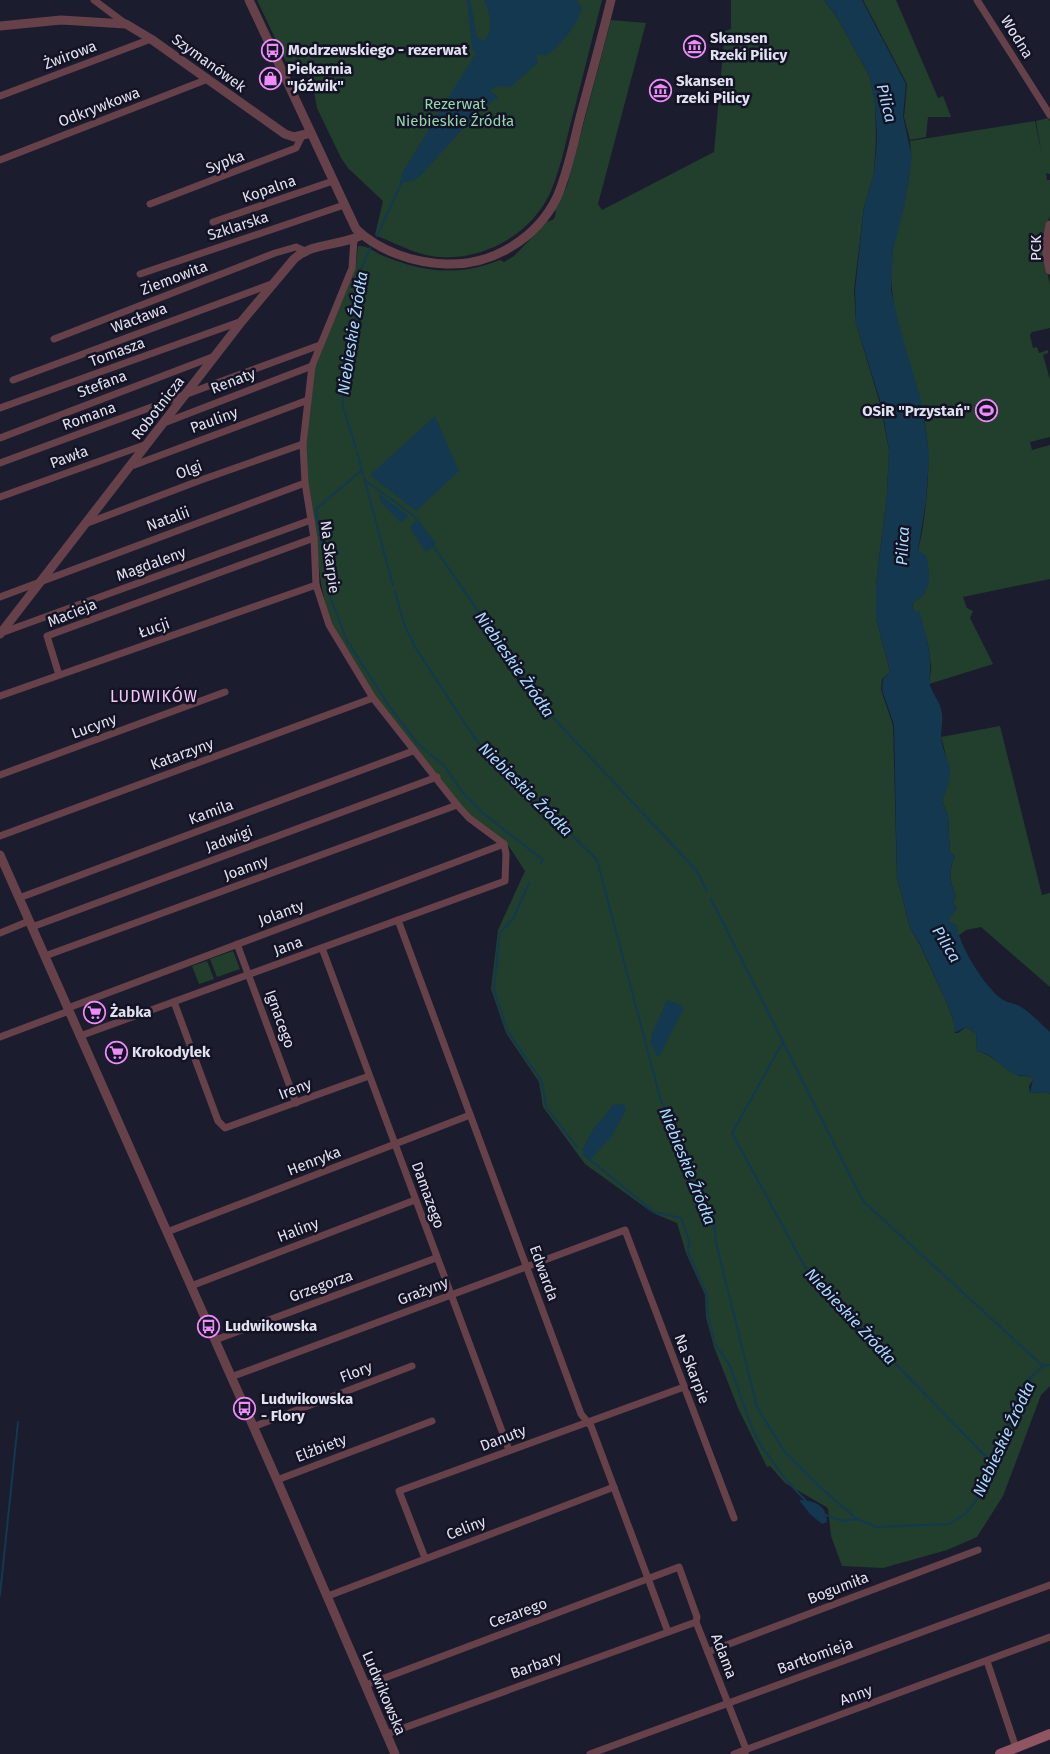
<svg xmlns="http://www.w3.org/2000/svg" width="1050" height="1754" font-family="'Fira Sans',sans-serif">
<rect width="100%" height="100%" fill="#1c1c2f"/>
<g fill="#213f2c">
<path d="M257 0H602C593 36 584 71 575 107 567 135 562 165 551 191 532 234 485 260 440 257 418 256 395 243 375 235L383 201 348 168 341 158 317 108 312 80 303 73 290 70Z"/>
<path d="M731 0H824L838 19 870 77 875 103 876 139 874 173 864 207 854 290 856 323 881 407 889 451 887 494 876 585V618L890 672 882 679 881 690 893 725 897 877 910 928 920 945 946 1001 954 1022V1033H958L966 1027 976 1033 977 1051C992 1054 1002 1067 1015 1074 1021 1077 1027 1075 1034 1078L1029 1086 1030 1093 1046 1092 1050 1094V1386L1041 1395 1003 1496 977 1537 947 1550 883 1568 842 1566 831 1536 828 1508 785 1483 770 1466 767 1467 738 1408 714 1347 706 1317 705 1295 686 1253 677 1223 653 1213 585 1164 543 1107 539 1082 506 1033 491 989 498 930 525 871 506 842 470 817 373 695 335 632 327 612 321 583 307 482 306 442 315 366 356 264 358 246C368 245 377 254 386 257 426 273 460 276 500 260L504 262 514 256 547 222 554 219 556 213 555 210 567 186 611 20 646 23 598 204 602 210 714 152 725 31 731 29Z"/>
<path d="M863 0H896L938 98 943 96 951 117H928L926 137 910 140 904 117 907 84Z"/>
<path d="M1048 118 1050 121V174L1046 173 1047 180H1050V216L1047 223 1046 266 1050 285V328L1032 332 1030 335 1033 348 1037 347 1039 353 1048 350V353L1043 355 1050 380V437L1030 442 1032 450 1050 445V579L963 597 967 608 973 611 970 618 993 664 929 684C929 679 931 674 931 668 929 646 926 625 912 607L914 602 924 594C922 581 918 566 918 552 919 544 922 535 923 526 927 497 930 468 927 439 922 382 891 329 891 272 892 227 915 186 910 141L1035 121 1042 156 1036 121Z"/>
<path d="M1000 726 1042 895 1050 893V987L981 927 966 930 958 936 957 926 947 921 957 909 953 902 956 896C950 886 948 867 955 857L950 853 948 816 942 801C952 775 948 762 941 737Z"/>
<path d="M233 951 240 969 217 977 210 959Z"/>
<path d="M207 961 214 979 199 984 192 966Z"/>
</g>
<g fill="#133850">
<path d="M467 0H470L477 37 483 41C495 31 490 13 484 0H578L577 2 582 8C575 29 563 42 546 56L536 54 538 63 509 88 500 86 489 90 498 97 477 113 423 173 415 180 400 183 402 173 476 53 472 48Z"/>
<path d="M824 0H862L906 84 903 116 912 158 904 207 893 250 891 290 899 325 920 397 927 438 929 458 926 501 918 551 926 555C929 567 932 585 923 595 918 600 914 601 912 607L915 611H919C926 632 933 659 929 682 931 691 938 699 941 709 944 719 941 727 941 736 941 748 949 759 950 771 950 781 946 791 942 801L948 816 950 853 955 857C948 867 950 886 956 896L953 902 957 909 948 921 957 926C959 946 986 989 1003 1000 1008 1003 1015 1003 1021 1007 1031 1013 1041 1024 1050 1032V1094L1046 1092 1030 1093 1033 1078C1027 1074 1021 1077 1014 1074 1001 1067 992 1053 977 1051L976 1033 966 1027 954 1033V1022L946 1001 920 944 910 928 897 877 894 725 882 690 883 679 890 672 876 618V585L887 494 889 451 882 407 856 323 855 290 864 207 874 173 877 139 875 103 870 77 838 19Z"/>
<path d="M435 416 459 471 416 511 370 475Z"/>
<path d="M379 494 408 516 401 523 381 502Z"/>
<path d="M416 521 420 522 436 544 426 552 411 530V525Z"/>
<path d="M667 1000 683 1006V1010L660 1055 657 1056 651 1044 652 1034Z"/>
<path d="M619 1104 624 1105 626 1110 612 1136 590 1160 582 1150 592 1131 613 1105Z"/>
<path d="M799 1500C813 1500 827 1505 827 1522L822 1524 810 1514Z"/>
</g>
<g fill="none" stroke-linecap="round" stroke-linejoin="round">
<g stroke="#133850" stroke-width="2">
<path d="M377 236 402 182"/>
<path d="M356 448 342 404 362 267 370 248"/>
<path d="M357 452 363 474"/>
<path d="M362 470 316 509 331 599 347 641 390 707 417 743 445 767 463 793 484 814 543 860 540 864"/>
<path d="M364 477 393 586"/>
<path d="M366 481 414 516 419 523"/>
<path d="M432 544 545 709 696 870 707 891"/>
<path d="M395 591 404 624 415 647 476 740 597 860 661 1101 714 1224 716 1243 757 1407 784 1451 821 1488 857 1519 877 1527 949 1524 965 1514 975 1502 1029 1379 1043 1366 1050 1365"/>
<path d="M529 883 513 919 500 932 494 990 508 1032 542 1082 546 1107 578 1148"/>
<path d="M711 899 863 1201 1043 1366"/>
<path d="M783 1042 732 1133 810 1276 992 1463"/>
<path d="M583 1154 654 1212 681 1218 689 1241 688 1252 707 1295 708 1316 715 1344 729 1364 752 1428 761 1446 787 1481 806 1501"/>
<path d="M826 1515 843 1521 857 1519"/>
<path d="M0 1595 18 1422"/>
</g>
<g stroke="#67414a" stroke-width="7">
<path d="M94 0 126 24"/>
<path d="M977 0 1050 115"/>
<path d="M0 96 151 39"/>
<path d="M0 160 208 79"/>
<path d="M150 204 296 148 302 136"/>
<path d="M213 222 333 181"/>
<path d="M140 274 344 205"/>
<path d="M54 339 275 253 296 247 305 251"/>
<path d="M13 380 274 283"/>
<path d="M0 408 242 321"/>
<path d="M164 423 312 366"/>
<path d="M0 438 215 356"/>
<path d="M0 463 320 345"/>
<path d="M129 467 308 400"/>
<path d="M0 497 147 444"/>
<path d="M85 524 201 480 303 444"/>
<path d="M0 597 305 483"/>
<path d="M1 633 311 520"/>
<path d="M59 675 47 636 314 538"/>
<path d="M0 696 316 585"/>
<path d="M0 775 225 692"/>
<path d="M0 836 373 698"/>
<path d="M19 898 413 751"/>
<path d="M398 920 581 1414 591 1426 668 1632"/>
<path d="M32 927 437 777"/>
<path d="M0 933 29 921"/>
<path d="M237 944 296 1103"/>
<path d="M322 948 509 1450"/>
<path d="M45 956 457 805"/>
<path d="M174 1002 218 1121 225 1128 369 1076"/>
<path d="M68 1008 504 844"/>
<path d="M80 1036 505 881 506 854 504 844 469 818 457 805 373 698 329 625 316 585 314 538 305 483 303 444 312 366 352 268 354 239"/>
<path d="M0 1037 69 1011"/>
<path d="M167 1232 470 1115"/>
<path d="M191 1286 415 1200"/>
<path d="M215 1340 436 1258"/>
<path d="M231 1377 625 1230 734 1518"/>
<path d="M253 1427 412 1366"/>
<path d="M277 1480 432 1421"/>
<path d="M425 1558 399 1491 684 1387"/>
<path d="M328 1596 614 1487"/>
<path d="M708 1652 978 1550"/>
<path d="M987 1661 1016 1748"/>
<path d="M366 1685 679 1567 697 1617 696 1622 746 1749 745 1754"/>
<path d="M387 1734 696 1622"/>
<path d="M590 1754 1050 1585"/>
<path d="M734 1754 1050 1637"/>
</g>
<g stroke="#67414a" stroke-width="9">
<path d="M249 0 356 229C379 251 414 263 446 264 491 266 537 239 557 197 569 170 574 139 582 110 592 73 602 37 611 0"/>
<path d="M0 26 61 20 126 24 151 39 285 134 294 137 311 133"/>
<path d="M1050 225 1046 248 1050 270"/>
<path d="M0 634 242 321 294 259C313 242 341 246 362 235"/>
<path d="M0 855 277 1480 395 1754"/>
</g>
<path stroke="#905463" stroke-width="10" d="M1000 1754 1050 1734"/>
</g>
<defs>
<symbol id="museum-ring" viewBox="-11 -11 22 22"><circle r="9.5" fill="#131325" stroke="#ed8cf9" stroke-width="1.5"/><path d="M0-6L6-3V-2H-6V-3ZM-5-1h2V3h-2ZM-1-1h2V3h-2ZM3-1h2V3H3ZM-6 4H6V6H-6Z" fill="#ed8cf9"/></symbol>
<symbol id="bus-ring" viewBox="-11 -11 22 22"><circle r="9.5" fill="#131325" stroke="#ed8cf9" stroke-width="1.5"/><path d="M-5-6H5V4H4V6H2V4H-2V6H-4V4H-5ZM-3.5-4V0h7V-4ZM-3.5 1.2v1.5H-2V1.2ZM2 1.2v1.5H3.5V1.2Z" fill="#ed8cf9"/></symbol>
<symbol id="shop-ring" viewBox="-11 -11 22 22"><circle r="9.5" fill="#131325" stroke="#ed8cf9" stroke-width="1.5"/><path d="M-5-2.5h2.3a2.7 3.5 0 0 1 5.4 0H5L5.5 6h-11ZM-1.5-2.5h3a1.5 2.3 0 0 0-3 0Z" fill="#ed8cf9"/></symbol>
<symbol id="stadium-ring" viewBox="-11 -11 22 22"><circle r="9.5" fill="#131325" stroke="#ed8cf9" stroke-width="1.5"/><path d="M0-5a6.5 5 0 1 0 0 10a6.5 5 0 1 0 0-10ZM-3.5-1.8h7v3.6h-7Z" fill="#ed8cf9"/></symbol>
<symbol id="supermarket-ring" viewBox="-11 -11 22 22"><circle r="9.5" fill="#131325" stroke="#ed8cf9" stroke-width="1.5"/><path d="M-6-5.5h2.5l.6 2H6L4.5 2H-2.5L-4.4-4H-6ZM-1.5 3.2a1.3 1.3 0 1 0 .1 0ZM3 3.2a1.3 1.3 0 1 0 .1 0Z" fill="#ed8cf9"/></symbol>
</defs>
<g fill-rule="evenodd">
<use href="#museum-ring" x="682" y="34" width="25" height="25"/>
<use href="#bus-ring" x="260" y="38" width="25" height="25"/>
<use href="#shop-ring" x="258" y="66" width="25" height="25"/>
<use href="#museum-ring" x="648" y="78" width="25" height="25"/>
<use href="#stadium-ring" x="974" y="398" width="25" height="25"/>
<use href="#supermarket-ring" x="82" y="1000" width="25" height="25"/>
<use href="#supermarket-ring" x="104" y="1040" width="25" height="25"/>
<use href="#bus-ring" x="196" y="1314" width="25" height="25"/>
<use href="#bus-ring" x="232" y="1396" width="25" height="25"/>
</g>
<g text-anchor="middle" stroke-width="5" stroke-linejoin="round" paint-order="stroke">
<g font-size="15" fill="#e1e2f0" stroke="#131325">
<text transform="translate(1017 37) rotate(58)" y="5">Wodna</text>
<text transform="translate(70 55) rotate(-21)" y="5">Żwirowa</text>
<text transform="translate(209 63) rotate(36)" y="5">Szymanówek</text>
<text transform="translate(99 107) rotate(-21)" y="5">Odkrywkowa</text>
<text transform="translate(225 162) rotate(-21)" y="5">Sypka</text>
<text transform="translate(269 189) rotate(-19)" y="5">Kopalna</text>
<text transform="translate(238 226) rotate(-18)" y="5">Szklarska</text>
<text transform="translate(1036 248) rotate(-90)" y="5">PCK</text>
<text transform="translate(174 278) rotate(-21)" y="5">Ziemowita</text>
<text transform="translate(139 318) rotate(-21)" y="5">Wacława</text>
<text transform="translate(117 352) rotate(-20)" y="5">Tomasza</text>
<text transform="translate(233 381) rotate(-21)" y="5">Renaty</text>
<text transform="translate(102 384) rotate(-21)" y="5">Stefana</text>
<text transform="translate(158 408) rotate(-52)" y="5">Robotnicza</text>
<text transform="translate(89 416) rotate(-20)" y="5">Romana</text>
<text transform="translate(214 420) rotate(-20)" y="5">Pauliny</text>
<text transform="translate(69 457) rotate(-20)" y="5">Pawła</text>
<text transform="translate(189 470) rotate(-20)" y="5">Olgi</text>
<text transform="translate(168 519) rotate(-20)" y="5">Natalii</text>
<text transform="translate(330 557) rotate(83)" y="5">Na Skarpie</text>
<text transform="translate(151 564) rotate(-20)" y="5">Magdaleny</text>
<text transform="translate(72 613) rotate(-22)" y="5">Macieja</text>
<text transform="translate(154 628) rotate(-19)" y="5">Łucji</text>
<text transform="translate(94 726) rotate(-20)" y="5">Lucyny</text>
<text transform="translate(182 754) rotate(-20)" y="5">Katarzyny</text>
<text transform="translate(211 812) rotate(-20)" y="5">Kamila</text>
<text transform="translate(229 839) rotate(-20)" y="5">Jadwigi</text>
<text transform="translate(246 868) rotate(-20)" y="5">Joanny</text>
<text transform="translate(281 913) rotate(-20)" y="5">Jolanty</text>
<text transform="translate(288 946) rotate(-20)" y="5">Jana</text>
<text transform="translate(280 1019) rotate(70)" y="5">Ignacego</text>
<text transform="translate(295 1089) rotate(-21)" y="5">Ireny</text>
<text transform="translate(314 1161) rotate(-21)" y="5">Henryka</text>
<text transform="translate(428 1195) rotate(70)" y="5">Damazego</text>
<text transform="translate(298 1230) rotate(-21)" y="5">Haliny</text>
<text transform="translate(544 1273) rotate(70)" y="5">Edwarda</text>
<text transform="translate(321 1286) rotate(-20)" y="5">Grzegorza</text>
<text transform="translate(423 1291) rotate(-21)" y="5">Grażyny</text>
<text transform="translate(692 1369) rotate(69)" y="5">Na Skarpie</text>
<text transform="translate(356 1372) rotate(-21)" y="5">Flory</text>
<text transform="translate(503 1438) rotate(-21)" y="5">Danuty</text>
<text transform="translate(321 1448) rotate(-21)" y="5">Elżbiety</text>
<text transform="translate(466 1528) rotate(-21)" y="5">Celiny</text>
<text transform="translate(838 1588) rotate(-21)" y="5">Bogumiła</text>
<text transform="translate(518 1613) rotate(-20)" y="5">Cezarego</text>
<text transform="translate(724 1656) rotate(69)" y="5">Adama</text>
<text transform="translate(815 1656) rotate(-20)" y="5">Bartłomieja</text>
<text transform="translate(536 1665) rotate(-20)" y="5">Barbary</text>
<text transform="translate(384 1693) rotate(67)" y="5">Ludwikowska</text>
<text transform="translate(856 1695) rotate(-20)" y="5">Anny</text>
</g>
<g font-size="15" font-weight="bold" fill="#e1e2f0" stroke="#131325" text-anchor="start">
<text x="710" y="43">Skansen<tspan x="710" dy="17">Rzeki Pilicy</tspan></text>
<text x="288" y="55">Modrzewskiego - rezerwat</text>
<text x="287" y="74">Piekarnia<tspan x="287" dy="17">"Jóźwik"</tspan></text>
<text x="676" y="86">Skansen<tspan x="676" dy="17">rzeki Pilicy</tspan></text>
<text x="970" y="416" text-anchor="end">OSiR "Przystań"</text>
<text x="110" y="1017">Żabka</text>
<text x="132" y="1057">Krokodylek</text>
<text x="225" y="1331">Ludwikowska</text>
<text x="261" y="1404">Ludwikowska<tspan x="261" dy="17">- Flory</tspan></text>
</g>
<g font-size="15" fill="#96d6ab" stroke="#131325">
<text x="455" y="109">Rezerwat<tspan x="455" dy="17">Niebieskie Źródła</tspan></text>
</g>
<g font-size="16" font-style="italic" fill="#aadbfe" stroke="#131325">
<text transform="translate(887 103) rotate(76)" y="6">Pilica</text>
<text transform="translate(352 333) rotate(-81)" y="6">Niebieskie Źródła</text>
<text transform="translate(902 546) rotate(-87)" y="6">Pilica</text>
<text transform="translate(515 664) rotate(55)" y="6">Niebieskie Żródła</text>
<text transform="translate(526 789) rotate(45)" y="6">Niebieskie Źródła</text>
<text transform="translate(947 944) rotate(59)" y="6">Pilica</text>
<text transform="translate(688 1166) rotate(68)" y="6">Niebieskie Źródła</text>
<text transform="translate(851 1316) rotate(47)" y="6">Niebieskie Żródła</text>
<text transform="translate(1003 1439) rotate(-65)" y="6">Niebieskie Źródła</text>
</g>
<g font-size="16" letter-spacing="1" fill="#f4c8f8" stroke="#131325">
<text x="154" y="702">LUDWIKÓW</text>
</g>
</g>
</svg>
